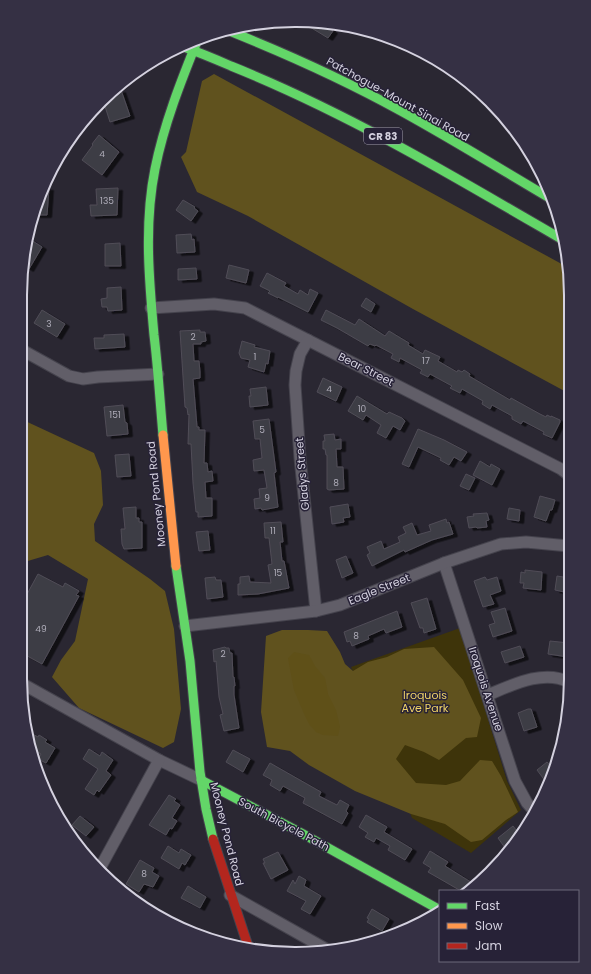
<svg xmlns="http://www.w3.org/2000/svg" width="591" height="974" font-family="Poppins,sans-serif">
<defs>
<filter id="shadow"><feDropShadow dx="4.5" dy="2.5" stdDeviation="0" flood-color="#0009"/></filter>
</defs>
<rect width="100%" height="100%" fill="#2a2732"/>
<path fill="#3e340a" d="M460 628 507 781 521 810 471 853 412 818 351 667Z"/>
<g fill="#60521e">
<path d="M214 74 569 268 570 277V394L413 309 248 216 197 192 181 157 186 152 202 81Z"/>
<path d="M21 419 94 453 101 471 103 505 94 524 95 541 150 579 165 591 174 629 181 709 174 742 163 748 79 708 52 677 61 660 75 641 88 579 48 555 21 563Z"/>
<path d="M282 630H308L327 631 340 652 345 664 353 671 368 662 387 657 404 649 434 647 463 680 481 718 477 737 466 738 439 760 424 752 405 745 396 759 416 783 446 785 460 781 480 760 492 761 501 776 518 812 506 820 482 840 471 842 445 824 411 814 355 791 309 765 290 751 267 747 261 712 266 636Z"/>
</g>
<path fill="#5f5018" d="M294 652 309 655 315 666 325 678 328 694 336 710 340 727 338 736 323 735 316 732 309 724 305 716 294 690 288 658Z"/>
<g fill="#3e3c45" stroke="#504d57" filter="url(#shadow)">
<path d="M300 21H313L334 24 330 29 333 31 328 38Z"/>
<path d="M121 90 130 116 110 122 103 100 109 94Z"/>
<path d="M99 135 119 152 102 175 82 160 93 145 92 144Z"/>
<path d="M42 188H49L47 215H34Z"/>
<path d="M118 188 117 215 91 216 90 205H97L96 189Z"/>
<path d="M183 200 195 207 194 208 198 211 191 221 176 210Z"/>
<path d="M191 234 192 240 194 239 195 252 177 253 176 235Z"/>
<path d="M28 238 42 247 29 269 22 265V260Z"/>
<path d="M120 243 121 266H105V244Z"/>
<path d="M229 265 249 270 246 283 226 278Z"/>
<path d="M196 268 197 279 178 280V269Z"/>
<path d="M267 273 286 283 284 286 298 294 300 290 308 295 310 289 318 293 308 312 278 297V298L268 293 270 291 260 286Z"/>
<path d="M121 287 122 310 108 311 107 307H102L101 299 107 298V288Z"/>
<path d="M366 298 375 304 371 312 361 306Z"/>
<path d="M42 310 65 324 57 337 34 323Z"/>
<path d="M326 310 355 325 359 319 385 336 389 331 409 343 408 345 423 354 425 350 440 357 438 361 457 372 458 370 462 372 464 370 470 374 469 376 510 400 511 398 540 414 546 417 547 415 551 417V416L560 420V422L552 438 543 434 544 432 523 421 521 424 512 419V416L492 405 490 409 482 404 483 401 462 389 460 393 450 388 452 386 430 374 428 377 420 373 422 370 400 358 399 362 391 358 393 354 376 345 375 346 370 344 368 346 337 328 321 320Z"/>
<path d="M200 330V332H205L206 341 201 342V344H193L194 361H199L200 372V378L193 379 197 427H199V430H205L204 463H207L208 472 212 471 213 481 205 482 206 498H212V516L198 517V512H196L193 483 191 444H188L189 414 188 415 187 408 185 407 180 331Z"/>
<path d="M124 334 125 347 95 349 94 338H104V335Z"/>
<path d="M242 341 255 345 254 347 270 351 268 364 266 363 264 372 248 367 250 360 241 358 239 353Z"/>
<path d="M323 378 342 387 336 401 317 392Z"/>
<path d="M266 387 268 405 250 407 249 396H251L250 389Z"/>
<path d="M357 396 387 414 389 412 402 418 405 421 400 430 393 426 386 438 377 433 381 425 366 415 363 420 348 411Z"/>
<path d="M123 405 125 422 127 423 128 434 107 436 104 407Z"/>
<path d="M269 419 276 472 274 473 278 507 262 510 261 508 255 509 254 499 260 498 259 489 267 488 264 470 254 471 253 460 262 458 260 439H255L253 421Z"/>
<path d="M418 429 444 440 467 452 461 461 454 457 449 465 440 460 441 458 418 447 409 467 402 464Z"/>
<path d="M334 434 335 440 341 439V449H336L337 467H343L344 489 329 490 327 489V455H326L325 449H323V441H325L324 435Z"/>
<path d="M129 454 131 476 117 477 115 455Z"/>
<path d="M480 461 490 467 491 464 500 469 492 485 473 475Z"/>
<path d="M466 474 475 478 469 490 460 486Z"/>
<path d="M540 496 555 500 552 510H550L546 521 534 517Z"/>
<path d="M348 504 350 517 343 518 344 522 332 524 330 507Z"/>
<path d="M136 507V518H139V522H142V548L124 549 122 544 121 529H125L123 508Z"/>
<path d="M509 508 520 510 519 521 507 519Z"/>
<path d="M487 513 489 520 486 521 487 527 477 528 476 527 469 528 467 517 474 516 473 514Z"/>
<path d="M446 519 447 523 449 522 453 534 432 540 405 552 404 550 372 566 367 555 370 553 367 547 381 541 384 549 400 542 398 537 406 533 403 527 412 523 417 535 431 531 429 525Z"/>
<path d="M281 522 283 542H280L282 561H284L289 588 258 594 238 595V584H240V577L249 576 250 582 271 583 268 565 272 564 269 538H265L264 523Z"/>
<path d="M208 531 210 550 199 551 196 532Z"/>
<path d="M346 556 353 573 342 578 336 560Z"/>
<path d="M525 570 542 572 541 590 523 588 524 583H520L521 572 525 573Z"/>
<path d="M38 574 63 587 65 583 79 591 76 595 79 596 42 664 20 652V607Z"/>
<path d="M557 576 569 578V593L555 590Z"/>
<path d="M215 577 216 580H221L223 597 207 599 205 578Z"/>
<path d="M485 577 487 580 497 577 501 591 490 595 494 604 483 607 474 581Z"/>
<path d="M427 598 436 629 424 633 423 628H420L411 603Z"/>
<path d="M505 608 512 631 493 637 489 625 495 623 491 612Z"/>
<path d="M397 611 402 627 386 633 384 629 368 636 369 639 352 646 350 641 347 642 344 632Z"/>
<path d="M550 641 569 643 568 657 548 654Z"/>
<path d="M520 646 524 657 505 663 501 652Z"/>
<path d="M225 647 226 648H229L230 653H232L233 677H234L235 686H234V695L239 728 224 731 220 715 223 714 219 697 216 661 214 662 213 650Z"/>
<path d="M528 709H531L537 727 524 731 518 713Z"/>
<path d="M29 732 38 737 39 735 47 740 45 742 55 748 46 763 38 759 41 754 31 748Z"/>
<path d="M89 749 100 756 102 752 113 760 106 771 111 775 99 792 97 790 94 795 85 789 98 769 83 759Z"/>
<path d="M233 750 250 759 243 772 226 762Z"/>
<path d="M547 762 554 770 549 786 537 770Z"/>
<path d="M270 763 321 792 319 796 337 805 340 800 349 805 346 811 348 813 342 824 303 803 305 798 283 786 280 791 270 785 272 780 263 775Z"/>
<path d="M169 795 176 799 174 801 180 805 172 818 177 821 172 829 170 828 166 835 149 825Z"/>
<path d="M366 815 387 827 384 832 412 849 405 860 388 850 390 846 376 838 374 842 365 837 368 833 359 827Z"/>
<path d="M80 816 94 827 86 836 72 825Z"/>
<path d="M513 826 520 835 514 846 508 852 498 838Z"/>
<path d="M168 846 179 853 181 849 191 855 185 865 182 863 179 869 161 858Z"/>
<path d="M430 851 448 862 445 866 474 884 466 891H461L428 872 431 868 423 863Z"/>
<path d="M278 852 288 870 271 879 263 863H265L263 859Z"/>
<path d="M140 860 154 868 152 872 159 876 153 887 144 884 139 892 126 884Z"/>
<path d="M299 876 306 880 304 886 321 896 310 914 301 909 306 901 287 891 293 880 295 884Z"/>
<path d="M188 886 206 897 200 908 181 898Z"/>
<path d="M372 909 389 919 382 931 367 922 369 919 367 918Z"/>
</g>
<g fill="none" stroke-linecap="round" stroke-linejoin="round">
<defs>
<g id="street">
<path d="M151 308 214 304 245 308 561 469 570 476"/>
<path d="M308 340 300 354 296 371 295 385 300 458 316 611"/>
<path d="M22 350 69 376 83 379 98 377 158 374"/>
<path d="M444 563 515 781 527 803 534 811"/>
<path d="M185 626 316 611 340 605 444 563 501 544 526 542 569 546"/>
<path d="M21 683 159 760 201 780"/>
<path d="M488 695C512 685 543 669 569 682"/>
<path d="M100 868 159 760"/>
<path d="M230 895 326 949"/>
</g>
<g id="fast">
<path d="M227 30C287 54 345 80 401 111 452 139 502 170 553 200"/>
<path d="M181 46C198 52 215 59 231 66 348 113 455 177 563 240"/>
<path d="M163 435C160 402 158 368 154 335 149 280 144 223 155 169 164 124 181 81 198 39"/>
<path d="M176 566 190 661 200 772 206 809 213 839"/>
<path d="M201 780 303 834 440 910"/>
</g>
<path id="slow" d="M163 435 176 566"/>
<path id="jam" d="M213 839 248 946"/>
</defs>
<use href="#street" stroke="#45434d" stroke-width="13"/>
<use href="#fast" stroke="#45434d" stroke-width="11"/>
<use href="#slow" stroke="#45434d" stroke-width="11"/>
<use href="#jam" stroke="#45434d" stroke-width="11"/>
<use href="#street" stroke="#615e68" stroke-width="11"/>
<use href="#fast" stroke="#63d668" stroke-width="9"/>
<use href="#slow" stroke="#ff974d" stroke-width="9"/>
<use href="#jam" stroke="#b3261e" stroke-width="9"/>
</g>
<g text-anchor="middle" stroke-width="3" stroke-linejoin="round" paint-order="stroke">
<g font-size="9" fill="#aeacb8">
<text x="102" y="157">4</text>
<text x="107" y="204">135</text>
<text x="49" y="327">3</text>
<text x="193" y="340">2</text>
<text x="255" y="360">1</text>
<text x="426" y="364">17</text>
<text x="329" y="392">4</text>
<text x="362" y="412">10</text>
<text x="115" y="418">151</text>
<text x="262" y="433">5</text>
<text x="336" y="486">8</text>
<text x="267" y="501">9</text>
<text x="273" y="534">11</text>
<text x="278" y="576">15</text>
<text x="41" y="632">49</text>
<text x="356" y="639">8</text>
<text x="223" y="657">2</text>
<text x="144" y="877">8</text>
</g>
<rect fill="#272237" stroke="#a09cad" stroke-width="1" x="364" y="128" width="38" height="16" rx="3"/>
<g font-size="10" font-weight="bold" fill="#d4d1df">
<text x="383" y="140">CR 83</text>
</g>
<g font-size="11" fill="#d4d1df" stroke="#272237">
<text transform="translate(398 99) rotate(29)" y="4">Patchogue-Mount Sinai Road</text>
<text transform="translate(366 369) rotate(27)" y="4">Bear Street</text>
<text transform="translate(302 474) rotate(-95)" y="4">Gladys Street</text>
<text transform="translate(156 494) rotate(-96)" y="4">Mooney Pond Road</text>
<text transform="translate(379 589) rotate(-22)" y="4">Eagle Street</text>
<text transform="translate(486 689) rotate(72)" y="4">Iroquois Avenue</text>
<text transform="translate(284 824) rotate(28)" y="4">South Bicycle Path</text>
<text transform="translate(227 834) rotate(76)" y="4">Mooney Pond Road</text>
</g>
<g font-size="11" fill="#f1d467" stroke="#272237">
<text x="425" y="699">Iroquois<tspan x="425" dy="13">Ave Park</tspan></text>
</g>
</g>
<path d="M0 0H591V974H0ZM295 27H296A268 268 0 0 1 564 295V679A268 268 0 0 1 296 947H295A268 268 0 0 1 27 679V295A268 268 0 0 1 295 27Z" fill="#353044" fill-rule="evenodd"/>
<path fill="none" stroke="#d4d1df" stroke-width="2" d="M295 27H296A268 268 0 0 1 564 295V679A268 268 0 0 1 296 947H295A268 268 0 0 1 27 679V295A268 268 0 0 1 295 27Z"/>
<rect x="439" y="890" width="140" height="72" fill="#272237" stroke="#6c687a"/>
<rect x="447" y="903" width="20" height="6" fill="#63d668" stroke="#6c687a"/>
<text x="475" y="910" font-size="12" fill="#d4d1df">Fast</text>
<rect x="447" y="923" width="20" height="6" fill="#ff974d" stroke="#6c687a"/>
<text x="475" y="930" font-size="12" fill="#d4d1df">Slow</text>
<rect x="447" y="943" width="20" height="6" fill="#b3261e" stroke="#6c687a"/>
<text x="475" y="950" font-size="12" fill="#d4d1df">Jam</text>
</svg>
